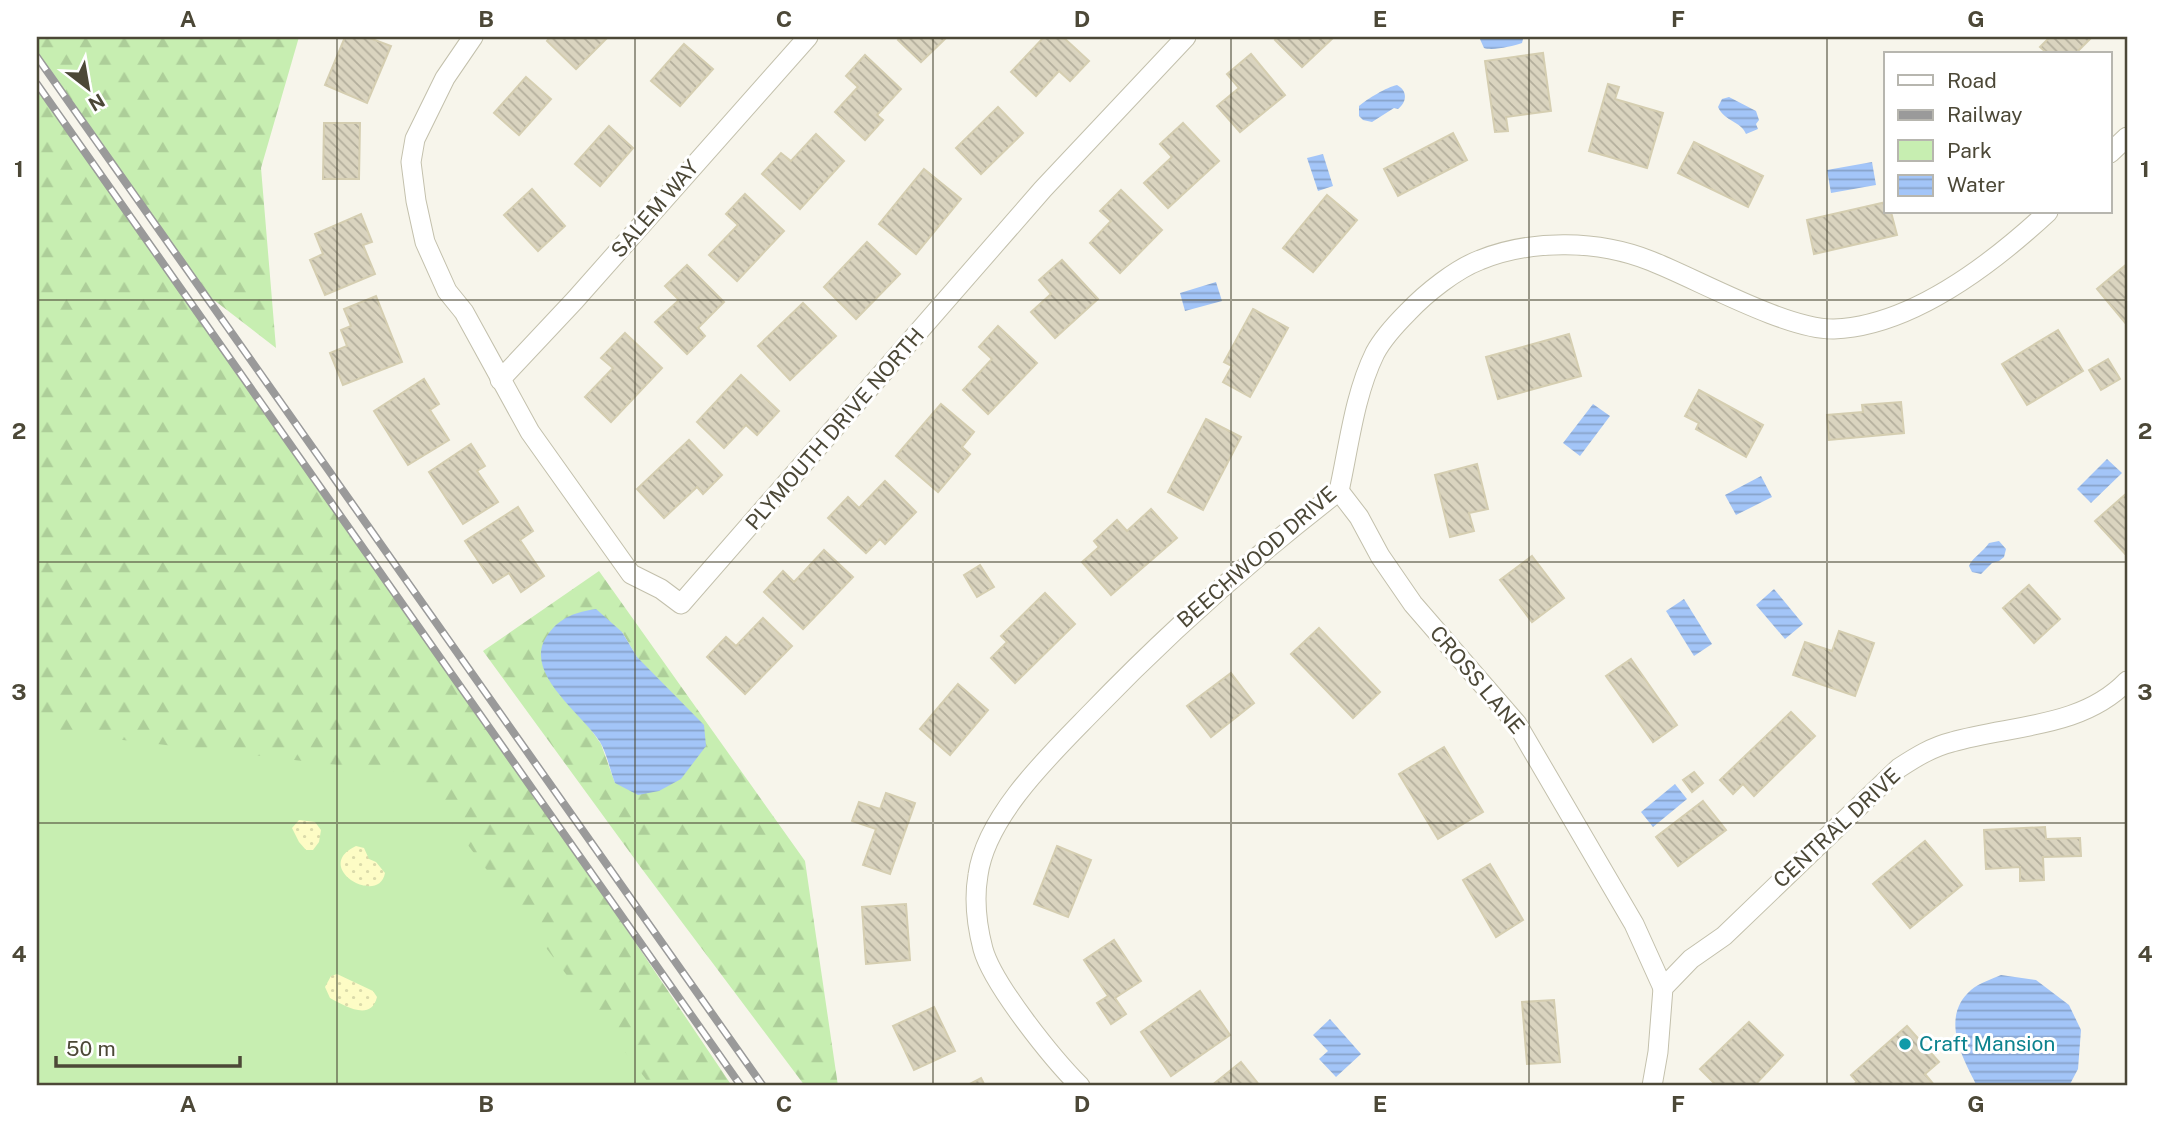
<svg xmlns="http://www.w3.org/2000/svg" width="2164" height="1123" font-family="'Public Sans',sans-serif">
<defs>
<pattern id="forest-firs" width="22" height="20" patternUnits="userSpaceOnUse" patternTransform="scale(1.75)"><rect width="22" height="20" fill="#c7eeb1"/><path d="M5 1l3.5 6h-7zM16 11l3.5 6h-7z" fill="#adce99"/></pattern>
<pattern id="sand-dots" width="8" height="8" patternUnits="userSpaceOnUse" patternTransform="scale(1.75)"><rect width="8" height="8" fill="#fdfcc5"/><path d="M2 2h.1M6 6h.1" fill="none" stroke="#dadaaa" stroke-width="1.8" stroke-linecap="round"/></pattern>
<pattern id="water-rules" width="6" height="5" patternUnits="userSpaceOnUse" patternTransform="scale(1.75)"><rect width="6" height="5" fill="#a3c5f8"/><path d="M0 2.5h6" fill="none" stroke="#87a2ca"/></pattern>
<pattern id="building-back-hatch" width="6" height="6" patternUnits="userSpaceOnUse" patternTransform="scale(1.75)"><rect width="6" height="6" fill="#dad4bf"/><path d="M-1 5l2 2M0 0l6 6M5-1l2 2" fill="none" stroke="#b3ae9c"/></pattern>
</defs>
<rect width="100%" height="100%" fill="#f7f5eb"/>
<path fill="#c7eeb1" d="M37 696 456 736 705 1086H37Z"/>
<g fill="url(#forest-firs)" fill-rule="evenodd">
<path d="M37 37H299L261 168 276 348 201 290 37 57Z"/>
<path d="M37 85 530 786 732 1086H651L414 774 37 730Z"/>
<path d="M599 571 805 861 838 1086H805L642 869 483 651ZM622 632 637 657 615 783 601 744 584 720Z"/>
</g>
<g fill="url(#sand-dots)">
<path d="M299 820 315 822 321 830 319 842 313 850H306L299 842 292 828Z"/>
<path d="M356 846 364 848 369 859 376 862 385 873C379 907 311 867 356 846Z"/>
<path d="M337 974 373 991 377 997C371 1022 345 1006 330 998L325 987 331 976Z"/>
</g>
<g fill="url(#water-rules)">
<path d="M1479 37H1519L1523 39 1522 43C1513 46 1493 51 1484 48Z"/>
<path d="M1397 85C1408 91 1407 102 1398 109L1394 108 1372 122 1363 120 1359 116V106C1367 99 1387 87 1397 85Z"/>
<path d="M1729 97 1756 111 1759 120 1756 124 1758 129 1746 134C1741 121 1725 122 1718 107L1722 99Z"/>
<path d="M1323 154 1333 186 1318 191 1307 158Z"/>
<path d="M1872 162 1876 185 1831 193 1827 170Z"/>
<path d="M1216 282 1222 301 1185 311 1180 293Z"/>
<path d="M1593 404 1610 416 1580 456 1563 443Z"/>
<path d="M2107 459 2122 473 2091 503 2077 489Z"/>
<path d="M1761 476 1772 497 1736 515 1725 495Z"/>
<path d="M1999 541 2006 549 2004 557 1999 561 1992 563 1981 574 1972 572 1969 566C1972 558 1983 552 1989 543Z"/>
<path d="M1774 589 1803 624 1785 639 1756 605Z"/>
<path d="M1684 599 1712 644 1694 656 1666 611Z"/>
<path d="M596 609 622 632 637 657 704 725 706 746 681 779 659 791 638 795 615 783C610 770 607 754 600 742 581 712 519 671 549 633 561 617 576 612 596 609Z"/>
<path d="M1675 784 1687 799 1653 827 1641 812Z"/>
<path d="M2001 975 2036 980 2069 1005 2081 1030 2078 1069 2069 1086H1977C1962 1057 1940 1017 1971 990 1979 983 1992 979 2001 975Z"/>
<path d="M1330 1019 1361 1054 1336 1077 1319 1059 1328 1051 1313 1035Z"/>
</g>
<g fill="url(#building-back-hatch)" stroke="#d5ceb1" stroke-width="2">
<path d="M345 37H367L391 46 367 103 325 85Z"/>
<path d="M550 37H608L576 69 547 41Z"/>
<path d="M901 37H947L921 62 898 40Z"/>
<path d="M1044 37H1063L1089 61 1070 81 1059 71 1036 96 1011 72Z"/>
<path d="M1278 37H1334L1302 67 1275 40Z"/>
<path d="M2050 37H2092L2075 54H2048L2040 47Z"/>
<path d="M684 44 713 69 680 106 651 81Z"/>
<path d="M1543 53 1551 111 1506 117 1508 131 1495 132 1485 61Z"/>
<path d="M1251 54 1285 95 1240 132 1217 106 1239 88 1227 74Z"/>
<path d="M865 55 901 89 877 115 883 120 865 140 835 112 858 87 846 76Z"/>
<path d="M526 77 551 99 519 135 494 113Z"/>
<path d="M1608 84 1619 87 1615 99 1663 113 1647 168 1589 151Z"/>
<path d="M998 107 1023 133 981 174 956 148Z"/>
<path d="M324 123H360L359 179H323Z"/>
<path d="M1183 123 1219 161 1168 208 1144 183 1172 157 1160 144Z"/>
<path d="M609 126 633 148 600 186 575 164Z"/>
<path d="M1453 133 1467 160 1398 196 1384 169Z"/>
<path d="M816 134 844 161 800 209 762 174 781 153 791 161Z"/>
<path d="M1694 142 1763 176 1748 207 1678 173Z"/>
<path d="M924 169 961 199 916 254 879 224Z"/>
<path d="M532 189 565 226 538 251 504 215Z"/>
<path d="M1121 190 1162 230 1120 273 1090 243 1111 221 1100 211Z"/>
<path d="M745 194 784 231 737 281 709 255 738 225 726 214Z"/>
<path d="M1327 195 1357 220 1313 272 1283 248Z"/>
<path d="M1886 202V212H1891L1897 235 1814 254 1807 220Z"/>
<path d="M361 214 372 242 363 245 375 274 325 295 310 260 323 254 315 234Z"/>
<path d="M867 242 900 274 856 319 824 287Z"/>
<path d="M1062 260 1098 299 1055 338 1031 312 1051 294 1039 280Z"/>
<path d="M2127 264V325L2097 289Z"/>
<path d="M687 265 724 302 698 328 705 336 687 354 655 322 679 300 665 286Z"/>
<path d="M376 296 402 362 343 385 330 353 347 346 341 330 351 326 344 309Z"/>
<path d="M803 303 836 336 790 380 758 346Z"/>
<path d="M1253 309 1288 328 1250 397 1223 382 1232 366 1224 362Z"/>
<path d="M998 326 1037 363 988 414 963 390 992 359 979 347Z"/>
<path d="M2058 330 2083 371 2027 405 2002 364Z"/>
<path d="M625 333 662 368 611 422 585 397 613 368 601 358Z"/>
<path d="M1569 334 1581 376 1498 399 1486 357Z"/>
<path d="M2108 359 2120 379 2101 390 2089 370Z"/>
<path d="M741 375 779 411 757 435 746 425 724 448 697 422Z"/>
<path d="M424 379 439 404 430 410 449 440 408 465 374 411Z"/>
<path d="M1699 390 1763 425 1746 457 1696 429 1699 423 1685 416Z"/>
<path d="M1901 402 1904 433 1829 440 1827 415 1863 412 1862 405Z"/>
<path d="M941 404 974 432 962 447 970 454 938 492 896 456Z"/>
<path d="M1206 419 1241 437 1203 510 1168 492Z"/>
<path d="M689 440 722 475 703 494 697 487 664 518 637 489Z"/>
<path d="M471 444 485 466 477 471 498 502 463 524 429 472Z"/>
<path d="M1477 464 1488 509 1469 513 1474 531 1450 537 1435 475Z"/>
<path d="M885 481 916 512 885 544 880 539 866 553 828 518 848 497 859 508Z"/>
<path d="M2127 493V556L2095 521Z"/>
<path d="M518 507 533 531 520 540 544 576 521 592 509 573 493 583 465 541Z"/>
<path d="M1151 509 1177 538 1111 595 1082 562 1099 547 1094 541 1117 520 1127 531Z"/>
<path d="M824 550 853 577 803 629 764 592 783 571 794 582Z"/>
<path d="M1532 556 1564 598 1532 622 1500 580Z"/>
<path d="M980 565 994 587 977 597 964 575Z"/>
<path d="M2029 585 2060 619 2034 643 2003 608Z"/>
<path d="M1045 593 1075 624 1015 683 991 658 1007 642 1001 636Z"/>
<path d="M763 618 792 646 745 694 707 657 726 637 736 646Z"/>
<path d="M1319 628 1380 692 1353 718 1291 654Z"/>
<path d="M1839 631 1874 643 1855 696 1793 675 1805 642 1832 651Z"/>
<path d="M1631 659 1677 725 1653 742 1606 676Z"/>
<path d="M1231 673 1254 703 1211 737 1187 706Z"/>
<path d="M958 684 988 710 950 755 920 729Z"/>
<path d="M1791 712 1815 736 1754 796 1743 784 1733 794 1720 780Z"/>
<path d="M1444 747 1483 812 1438 839 1399 774Z"/>
<path d="M1694 772 1703 783 1692 792 1683 780Z"/>
<path d="M886 793 915 803 890 874 863 865 876 829 852 821 859 802 880 809Z"/>
<path d="M1703 801 1726 830 1678 866 1656 837Z"/>
<path d="M2045 827 2046 839 2080 838 2081 856 2043 857 2044 880 2020 881V867L1986 869 1984 830Z"/>
<path d="M1925 841 1962 885 1910 928 1873 884Z"/>
<path d="M1057 846 1091 860 1068 917 1034 904Z"/>
<path d="M1490 864 1523 920 1496 937 1463 880Z"/>
<path d="M906 904 910 960 866 964 862 907Z"/>
<path d="M1114 940 1141 981 1115 998 1126 1014 1111 1024 1097 1003 1108 996 1084 960Z"/>
<path d="M1200 991 1230 1035 1171 1076 1141 1032Z"/>
<path d="M1554 1000 1560 1062 1527 1064 1522 1002Z"/>
<path d="M934 1007 955 1051 914 1070 893 1026Z"/>
<path d="M1749 1022 1783 1055 1754 1086H1717L1700 1069Z"/>
<path d="M1907 1026 1939 1062 1925 1074 1935 1086H1851L1857 1082 1851 1075Z"/>
<path d="M1241 1062 1260 1086H1211Z"/>
<path d="M981 1078 985 1086H966Z"/>
</g>
<g fill="none" stroke-linecap="round" stroke-linejoin="round">
<defs>
<g id="minor">
<path d="M473 37 445 78 415 139 411 162 416 201 425 242 447 291 464 312 530 432 631 574 661 589 681 604 1043 189 1186 37"/>
<path d="M2110 153 2127 137"/>
<path d="M500 380 575 300 808 37"/>
<path d="M1339 491 1359 517 1380 556 1413 604 1517 724 1634 924 1663 988"/>
<path d="M1080 1086C1053 1059 993 985 983 949 977 926 974 898 978 875 986 816 1050 755 1091 713 1168 633 1251 559 1339 491 1349 446 1354 396 1375 353 1383 338 1396 324 1408 312 1426 293 1456 269 1480 260 1532 239 1599 240 1651 261 1697 279 1787 330 1834 329 1912 326 1993 263 2048 212"/>
<path d="M1652 1086 1658 1052 1663 988 1691 959 1724 936 1899 768C1916 757 1932 747 1952 742 2011 725 2082 728 2127 681"/>
</g>
</defs>
<use href="#minor" stroke="#c3c0ac" stroke-width="21"/>
<use href="#minor" stroke="#fff" stroke-width="19"/>
<defs>
<g id="rail">
<path d="M37 57 763 1086"/>
<path d="M37 84 741 1086"/>
</g>
</defs>
<use href="#rail" stroke="#9a9a9a" stroke-width="8"/>
<use href="#rail" stroke="#fff" stroke-width="5" stroke-dasharray="16" stroke-linecap="butt"/>
</g>
<path fill="none" stroke="#4c4837" stroke-width="2" stroke-opacity="0.55" d="M337 37V1086M635 37V1086M933 37V1086M1231 37V1086M1529 37V1086M1827 37V1086M37 300H2127M37 562H2127M37 823H2127"/>
<circle fill="#0f9aa8" stroke="#fff" stroke-width="2.5" cx="1905" cy="1044" r="7"/>
<g text-anchor="middle" stroke-width="6" stroke-linejoin="round" paint-order="stroke">
<g font-size="21" fill="#4c4837" stroke="#fff">
<text transform="translate(655 209) rotate(-49)" y="7">SALEM WAY</text>
<text transform="translate(835 429) rotate(-49)" y="7">PLYMOUTH DRIVE NORTH</text>
<text transform="translate(1257 557) rotate(-41)" y="7">BEECHWOOD DRIVE</text>
<text transform="translate(1477 680) rotate(50)" y="7">CROSS LANE</text>
<text transform="translate(1837 828) rotate(-43)" y="7">CENTRAL DRIVE</text>
</g>
<g font-size="21" fill="#0d838f" stroke="#fff" text-anchor="start">
<text x="1919" y="1051">Craft Mansion</text>
</g>
</g>
<rect width="2164" height="1123" fill="none" stroke="#ffffff" stroke-width="77"/>
<rect x="1884" y="52" width="228" height="161" fill="#ffffff" stroke="#b7b6af" stroke-width="2"/>
<rect x="1898" y="75" width="35" height="10" fill="#ffffff" stroke="#b7b6af" stroke-width="2"/>
<text x="1947" y="88" font-size="21" fill="#4c4837">Road</text>
<rect x="1898" y="110" width="35" height="10" fill="#9a9a9a" stroke="#b7b6af" stroke-width="2"/>
<text x="1947" y="122" font-size="21" fill="#4c4837">Railway</text>
<rect x="1898" y="140" width="35" height="21" fill="#c7eeb1" stroke="#b7b6af" stroke-width="2"/>
<text x="1947" y="158" font-size="21" fill="#4c4837">Park</text>
<rect x="1898" y="175" width="35" height="21" fill="url(#water-rules)" stroke="#b7b6af" stroke-width="2"/>
<text x="1947" y="192" font-size="21" fill="#4c4837">Water</text>
<g transform="translate(88 88) rotate(149)" stroke="#ffffff" stroke-width="5" paint-order="stroke">
<path d="M0-5L12 26L0 18L-12 26Z" fill="#4c4837"/>
<text y="-10" font-size="19" font-weight="bold" text-anchor="middle" fill="#4c4837">N</text>
</g>
<path d="M56 1056v10h184v-10" fill="none" stroke="#4c4837" stroke-width="3.5"/>
<text x="66" y="1056" font-size="21" fill="#4c4837" stroke="#ffffff" stroke-width="5" paint-order="stroke">50 m</text>
<rect x="38" y="38" width="2088" height="1046" fill="none" stroke="#4c4837" stroke-width="2.5"/>
<g font-size="23" text-anchor="middle" font-weight="bold" fill="#4c4837">
<text x="188" y="27">A</text>
<text x="486" y="27">B</text>
<text x="784" y="27">C</text>
<text x="1082" y="27">D</text>
<text x="1380" y="27">E</text>
<text x="1678" y="27">F</text>
<text x="1976" y="27">G</text>
<text x="19" y="177">1</text>
<text x="2145" y="177">1</text>
<text x="19" y="439">2</text>
<text x="2145" y="439">2</text>
<text x="19" y="700">3</text>
<text x="2145" y="700">3</text>
<text x="19" y="962">4</text>
<text x="2145" y="962">4</text>
<text x="188" y="1112">A</text>
<text x="486" y="1112">B</text>
<text x="784" y="1112">C</text>
<text x="1082" y="1112">D</text>
<text x="1380" y="1112">E</text>
<text x="1678" y="1112">F</text>
<text x="1976" y="1112">G</text>
</g>
</svg>
